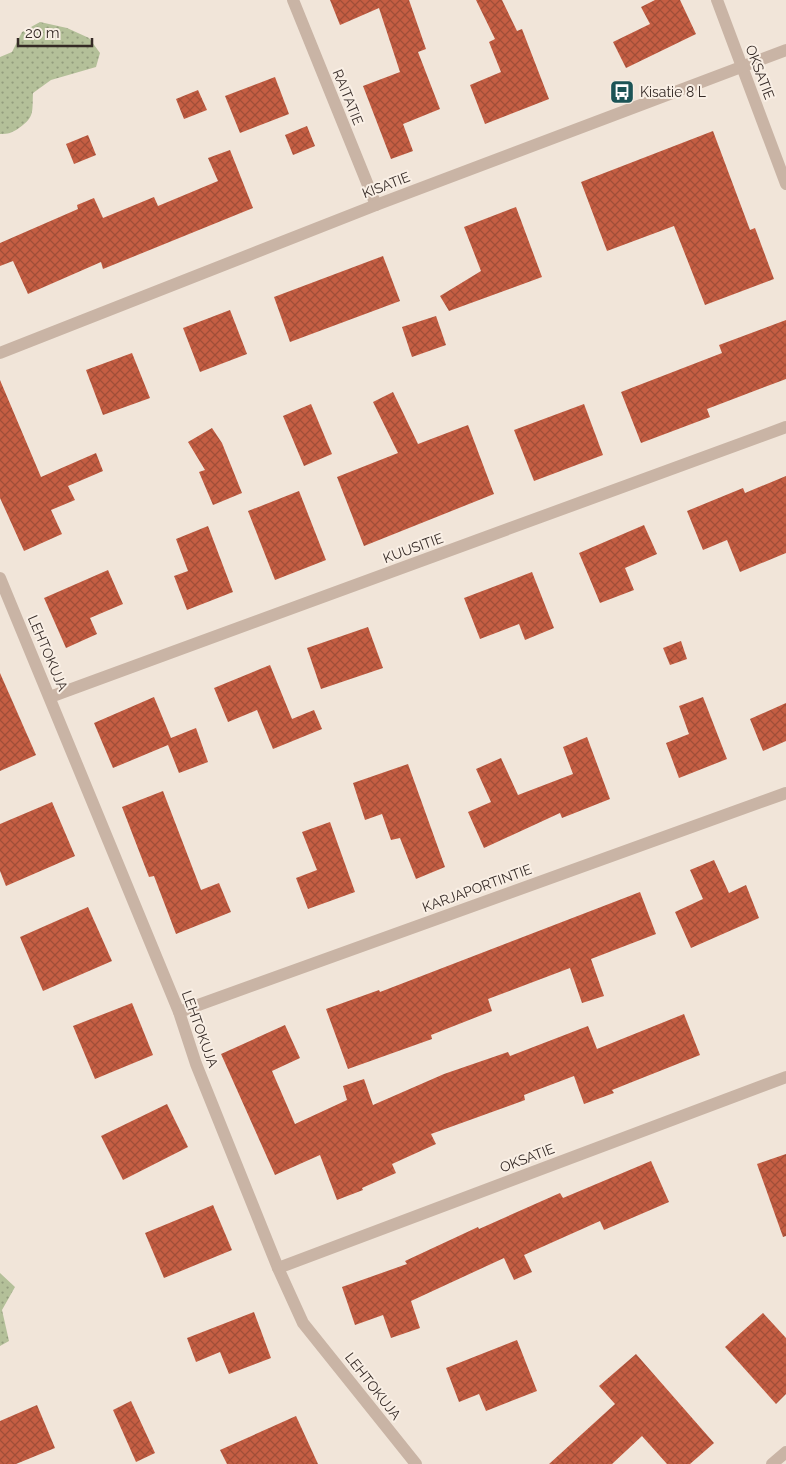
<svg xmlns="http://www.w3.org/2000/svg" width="786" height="1464" font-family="Raleway,sans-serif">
<defs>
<pattern id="grass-dots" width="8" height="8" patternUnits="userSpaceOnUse" patternTransform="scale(1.25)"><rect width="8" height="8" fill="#b4c099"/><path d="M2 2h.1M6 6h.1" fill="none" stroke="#939c7d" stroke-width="1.8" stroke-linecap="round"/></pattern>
<pattern id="building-cross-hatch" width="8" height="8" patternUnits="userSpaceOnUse" patternTransform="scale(1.25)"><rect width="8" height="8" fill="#c55e43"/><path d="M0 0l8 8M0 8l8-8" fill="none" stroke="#a14e38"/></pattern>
</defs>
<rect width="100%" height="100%" fill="#f1e5d9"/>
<g fill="url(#grass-dots)">
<path d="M40 22 67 28 89 38 100 53 96 67 51 80 33 93C32 112 35 117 19 128 12 133 8 134 0 134V57L12 52 22 32Z"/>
<path d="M0 1273 15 1287 2 1310 9 1341 0 1346Z"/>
</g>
<g fill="url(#building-cross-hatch)">
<path d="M330 0H409L426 49 418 52 440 109 403 124 413 151 391 159 363 86 400 72 379 8 340 25Z"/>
<path d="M476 0H502L517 31 522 29 549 99 485 124 470 85 501 72 489 42 495 39Z"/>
<path d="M655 0H680L696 34 626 68 613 42 650 24 641 7Z"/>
<path d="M275 77 289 114 240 133 225 96Z"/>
<path d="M198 90 207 110 184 119 176 99Z"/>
<path d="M307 126 315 146 293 155 285 135Z"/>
<path d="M713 131 750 230 755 228 774 279 705 305 674 226 607 251 581 182Z"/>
<path d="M88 135 96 155 74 164 66 144Z"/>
<path d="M230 150 253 208 103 269 101 262 28 294 13 261 0 266V243L78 209 77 205 94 198 103 218 154 197 158 206 218 181 208 158Z"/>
<path d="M516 207 542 277 449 311 440 296 481 271 464 227Z"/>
<path d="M383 256 400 301 290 342 274 297Z"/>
<path d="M230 310 247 354 200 372 183 328Z"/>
<path d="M436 316 446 345 412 357 402 327Z"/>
<path d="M786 320V379L707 409 710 417 641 443 621 392 722 353 719 345Z"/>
<path d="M132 353 150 398 103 415 86 370Z"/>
<path d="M0 380 41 477 96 453 103 471 68 486 75 500 51 510 62 534 24 551 0 498Z"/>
<path d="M393 392 418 444 468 425 494 494 364 546 337 477 398 453 373 402Z"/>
<path d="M311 404 332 454 304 466 283 416Z"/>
<path d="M584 404 603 455 534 481 514 430Z"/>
<path d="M212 428 222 443 242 493 213 505 199 472 205 470 188 442Z"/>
<path d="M786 476V553L740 572 727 540 703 550 687 511 743 488 745 493Z"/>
<path d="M299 491 326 560 275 580 248 511Z"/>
<path d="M644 525 657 554 625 568 634 590 600 603 579 553Z"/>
<path d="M208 526 233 592 187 610 174 576 188 571 176 539Z"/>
<path d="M108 570 123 604 90 618 97 634 66 648 44 598Z"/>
<path d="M532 572 554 628 525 640 519 624 480 639 464 598Z"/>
<path d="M368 627 383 668 321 689 307 648Z"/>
<path d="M681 641 687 659 670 665 663 648Z"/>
<path d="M270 665 292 719 314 710 322 729 273 749 257 710 228 722 214 688Z"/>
<path d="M0 673 36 755 0 771Z"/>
<path d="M154 697 171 738 196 728 208 762 179 773 168 745 113 768 94 723Z"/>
<path d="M703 697 727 759 679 778 666 743 689 734 679 706Z"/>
<path d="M786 703V741L763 751 750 719Z"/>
<path d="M587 737 610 799 562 818 560 813 484 848 468 812 491 802 476 769 501 758 518 795 573 774 563 747Z"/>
<path d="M408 764 445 867 416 879 400 838 391 840 382 814 365 820 353 783Z"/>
<path d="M163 791 201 890 219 883 231 912 176 934 154 876 149 877 122 807Z"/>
<path d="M52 802 75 856 6 886 0 871V824Z"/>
<path d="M330 822 355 892 308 909 296 878 317 870 302 832Z"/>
<path d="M714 860 729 893 746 885 759 918 691 948 675 912 703 899 690 870Z"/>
<path d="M640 892 656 934 591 959 604 996 582 1003 570 968 488 999 492 1011 431 1035 432 1039 348 1069 326 1009 379 990 380 992Z"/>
<path d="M88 907 112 961 43 991 20 937Z"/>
<path d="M132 1003 153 1055 95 1079 73 1026Z"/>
<path d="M684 1014 700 1055 612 1090 614 1093 584 1104 574 1076 524 1095 525 1100 431 1134 436 1144 392 1164 396 1173 362 1188 363 1190 337 1200 320 1155 275 1175 221 1054 285 1025 300 1058 272 1071 295 1124 347 1100 343 1086 364 1079 373 1105 444 1074 508 1052 510 1056 588 1026 597 1049Z"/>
<path d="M167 1104 188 1147 123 1180 101 1136Z"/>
<path d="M786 1154V1236L783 1237 757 1164Z"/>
<path d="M651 1161 669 1202 604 1230 600 1221 524 1255 532 1272 514 1280 504 1258 411 1301 420 1328 391 1338 383 1315 355 1325 342 1287 407 1264 405 1261 478 1227 479 1229 560 1193 563 1198Z"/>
<path d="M213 1205 232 1250 164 1278 145 1233Z"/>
<path d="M254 1312 271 1358 229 1374 220 1352 196 1362 187 1338Z"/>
<path d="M763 1313 786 1338V1394L776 1404 725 1347Z"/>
<path d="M517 1340 537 1391 486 1411 479 1394 459 1402 446 1368Z"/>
<path d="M636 1354 714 1443 690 1464H667L642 1436 612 1464H549L615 1404 599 1386Z"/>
<path d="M131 1401 155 1453 136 1462 113 1410Z"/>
<path d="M37 1405 55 1448 16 1464H0V1421Z"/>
<path d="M296 1416 318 1464H227L220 1450Z"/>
</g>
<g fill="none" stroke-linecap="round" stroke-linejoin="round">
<g stroke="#c9b4a5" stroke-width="12">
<path d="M293 0 376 205"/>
<path d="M717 0 786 184"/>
<path d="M0 578 179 1012 196 1064 278 1268 303 1323 416 1464"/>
<path d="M50 697 786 427"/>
<path d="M179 1012 786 793"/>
<path d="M278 1268 786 1077"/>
<path d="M772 1464 786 1452"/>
</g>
<path stroke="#c9b4a5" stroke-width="12" d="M0 353 376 205 786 50"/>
</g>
<defs>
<symbol id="bus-square" viewBox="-11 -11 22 22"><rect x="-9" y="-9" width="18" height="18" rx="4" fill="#1c5456" stroke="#f9efe5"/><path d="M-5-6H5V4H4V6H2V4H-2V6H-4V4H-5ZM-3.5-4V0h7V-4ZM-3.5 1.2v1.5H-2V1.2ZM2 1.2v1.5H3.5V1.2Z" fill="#fff"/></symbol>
</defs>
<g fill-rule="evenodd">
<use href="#bus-square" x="608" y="78" width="28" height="28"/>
</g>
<g text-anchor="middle" stroke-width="4" stroke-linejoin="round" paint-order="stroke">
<g font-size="14" fill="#352a26" stroke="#f9efe5">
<text transform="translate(760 72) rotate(69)" y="5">OKSATIE</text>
<text transform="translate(348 97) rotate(68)" y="5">RAITATIE</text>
<text transform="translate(386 185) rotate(-21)" y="5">KISATIE</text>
<text transform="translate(413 548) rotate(-20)" y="5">KUUSITIE</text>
<text transform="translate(48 653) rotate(67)" y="5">LEHTOKUJA</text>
<text transform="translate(477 888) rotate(-20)" y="5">KARJAPORTINTIE</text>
<text transform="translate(200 1029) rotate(70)" y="5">LEHTOKUJA</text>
<text transform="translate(527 1158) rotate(-21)" y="5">OKSATIE</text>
<text transform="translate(373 1386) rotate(52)" y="5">LEHTOKUJA</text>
</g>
<g font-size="14" fill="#352a26" stroke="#f9efe5" text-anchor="start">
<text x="640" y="97">Kisatie 8 L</text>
</g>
</g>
<path d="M18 38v8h74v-8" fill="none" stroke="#352a26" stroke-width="2.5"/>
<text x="25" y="38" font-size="15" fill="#352a26" stroke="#f9efe5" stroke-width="4" paint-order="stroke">20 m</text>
</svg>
